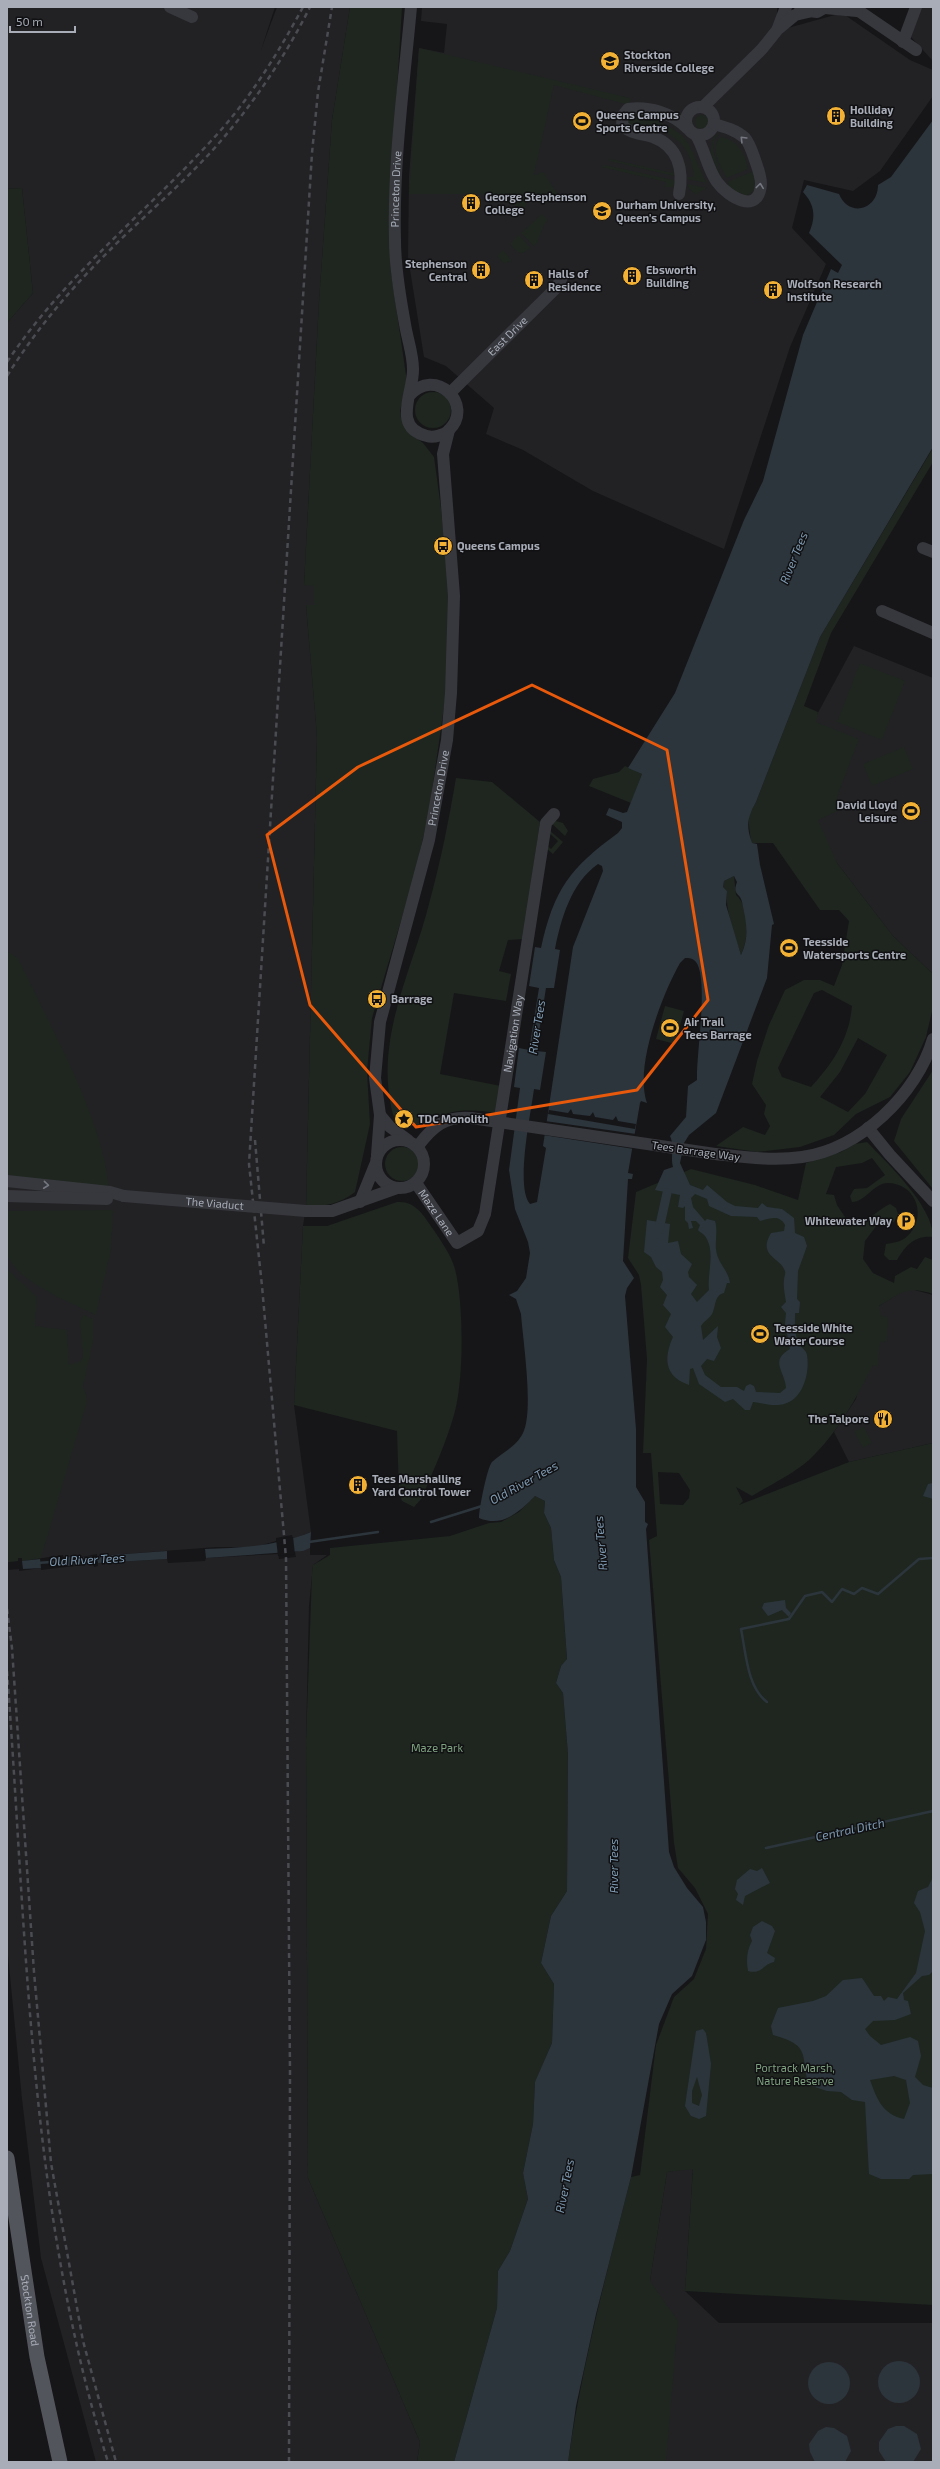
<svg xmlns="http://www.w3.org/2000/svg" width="940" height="2469" font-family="'Exo 2',sans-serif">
<rect width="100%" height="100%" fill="#161618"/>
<g fill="#222225">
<path d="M7 7H275L261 50 277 7H350L332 120 319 301 304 585H314V606L306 605 317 736 306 1207 303 1226 294 1405 311 1532 293 1539 292 1535 276 1538V1541L255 1547H217L97 1556V1554L77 1558H64L63 1555 22 1561V1558H18V1561L7 1562V323L33 293 22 188 7 189Z"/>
<path d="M422 7H777V31L842 13 910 60 933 70V96L880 171 853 191 804 180 792 228 826 264 790 347 724 549 593 491 523 450 486 434 494 408 446 366 424 357 408 257 409 176 419 48 444 53 447 24 421 21Z"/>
<path d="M920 7H933V61L911 37Z"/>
<path d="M854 646 933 678V974L893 936 837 863 780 805 813 722Z"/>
<path d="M907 1288 933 1295V1443L849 1462 834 1432 856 1399 876 1308Z"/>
<path d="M310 1548V1555H327L313 1565 309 1606 306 1740 308 2178 420 2442 417 2462H96L41 2258 22 2099 7 1945V1570L19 1569V1571L41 1568V1570L93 1564 94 1567 98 1566V1563L167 1559 168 1563 205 1561 206 1558 278 1554 279 1559 296 1557 295 1552Z"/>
<path d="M693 2168 685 2291 719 2323H933V2462H593L650 2281 667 2172Z"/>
</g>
<g fill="#1e261f" fill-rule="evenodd">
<path d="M350 7H402L389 222 391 272 407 382 400 411 401 418 413 436 423 443 434 457 441 508 448 583V637L445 700 429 812 415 874 372 1018 367 1071 370 1124 355 1192C340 1204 325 1206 306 1207L317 736 306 605H314V586L304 585 319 301 332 120Z"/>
<path d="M419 48 630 98 629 105 554 85 534 175 543 172 558 194 544 205 533 195H527L525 209 480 194H409Z"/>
<path d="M632 112 659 117V123C695 134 691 157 707 183L687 179V177H694C691 140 667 129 634 123L633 126 628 125 629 116Z"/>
<circle cx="702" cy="122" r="7"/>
<path d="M721 132 715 139 713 149 722 180 710 152 714 137Z"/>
<path d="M721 137C736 139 746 154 748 169L727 178C720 168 709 147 721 137Z"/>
<path d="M610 159 673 173 675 167 679 177 609 161Z"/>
<path d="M605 165 678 181 672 187H665L666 182 601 167Z"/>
<path d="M754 171 756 173 755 190 746 196 727 187 729 181Z"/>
<path d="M687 184 707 188 696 194 690 190Z"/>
<path d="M22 188 33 293 7 323V189Z"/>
<path d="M542 214 548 220C540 228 540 242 534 246L521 233Z"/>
<path d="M519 235 531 248 523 253 517 252 510 244Z"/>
<path d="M503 250 512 261 503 263 497 256Z"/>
<circle cx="433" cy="410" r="18"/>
<path d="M933 448V462L831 633 804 706 818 712 816 722 859 739 837 797 839 810 818 820 837 863 893 936 933 974V1007L926 1037 910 1072 890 1097 856 1114 834 1135 800 1147 757 1152 716 1146 743 1127 765 1135 770 1126 764 1114 766 1105 752 1084 757 1061 769 1025 785 990 804 980H820L834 986 842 965 849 921 839 910H820L773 843H751L748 816 756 802 820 637ZM822 990 852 1006C849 1039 833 1063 811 1087L782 1077 778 1068 814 993ZM858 1038 887 1055 865 1094 848 1112 820 1097 840 1072Z"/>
<path d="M860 663 905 681 882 740 837 722Z"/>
<path d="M904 747 913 769 872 786 863 764Z"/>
<path d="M625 766 642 774 631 803 589 786 593 779 619 772Z"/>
<path d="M456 778 492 782 540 822 523 939 508 940 499 971 511 974 506 1001 454 993 440 1074 501 1086 496 1113C483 1111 467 1109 453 1112 438 1114 418 1132 401 1124 392 1120 392 1109 390 1101 378 1030 414 966 430 900 441 860 449 819 456 778Z"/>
<path d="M556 821 563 823 568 831 565 836 551 823Z"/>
<path d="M548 829 563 842 553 854 546 848V845L551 849 558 841 548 832Z"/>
<path d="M734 876 736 895C750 907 749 939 741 955 735 936 725 910 727 891L723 887 724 881Z"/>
<path d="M7 951 18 958C49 1024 103 1117 109 1189L7 1175Z"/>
<path d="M665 1006 684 1011 675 1044 656 1039Z"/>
<path d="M933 1070V1189L894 1141 901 1119Z"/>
<path d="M867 1142C888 1164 933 1206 933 1237 915 1235 906 1245 897 1260H889L884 1255 886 1244C892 1243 899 1242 904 1239 928 1221 919 1185 889 1183 874 1182 866 1202 852 1202L850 1196 854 1189 867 1188 885 1175 872 1158 862 1163 836 1167 826 1194 834 1195 837 1205 847 1220C872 1224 871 1213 890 1204L896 1208 898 1214 894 1222 877 1225 865 1241 863 1259 873 1273 894 1283 895 1276 911 1267 917 1269 925 1257 933 1260V1294C907 1285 901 1293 879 1306L881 1316 888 1317 887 1341 880 1342 878 1366 873 1365C856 1399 837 1434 809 1460 793 1474 770 1485 752 1496L736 1487 743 1501 739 1505 849 1462 933 1443V2305L685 2291 693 2169 667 2172 650 2281 678 2321 666 2462H568C582 2365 607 2271 631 2177L640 2175 656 2045 674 1997 694 1979 706 1949 708 1914 695 1888 678 1868 674 1843 649 1540 657 1536 651 1453H643L647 1359 641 1285 639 1275 628 1258 636 1192 691 1169 755 1185 798 1200 806 1163 841 1152 855 1144ZM658 1472 679 1473 690 1490 689 1498 683 1505 660 1504Z"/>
<circle cx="402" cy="1164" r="17"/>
<path d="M397 1202C416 1201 423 1215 433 1229 441 1241 451 1255 455 1269 464 1304 464 1381 454 1415 446 1443 433 1471 422 1498L414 1507 402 1501 399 1492 397 1431 294 1405 303 1226H327Z"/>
<path d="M113 1210 111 1250 96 1315C71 1303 20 1283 8 1257 4 1249 7 1221 7 1211Z"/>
<path d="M7 1269 37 1297 35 1326 67 1330 69 1365 81 1361 83 1357 80 1323 83 1315 93 1319V1341L83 1387 86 1394 87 1402 41 1558 22 1561V1558H18V1561L7 1562Z"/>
<path d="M864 1427 872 1443 863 1448 854 1432Z"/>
<path d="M535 1496 545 1501 544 1513 551 1528 554 1560 561 1577 567 1660 561 1666 556 1683 563 1693 568 1754 567 1891 551 1916 541 1963 554 1984 552 2043 535 2083 533 2124 523 2173 528 2199 510 2251 498 2271 497 2308 454 2462H417L420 2442 308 2178 306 1740 312 1574 313 1565 330 1555V1548L450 1536 489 1523 501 1522 519 1512Z"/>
</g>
<g fill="#2c353c" fill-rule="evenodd">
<path d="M933 120V447L820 637 756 802C747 818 746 826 752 843L757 844 760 865 774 924 772 925 767 978 716 1113 689 1135 684 1143 680 1163 690 1185 703 1190 707 1185 727 1202 735 1206 758 1208 762 1203 767 1207 782 1209 794 1218 795 1233 804 1237 807 1246 798 1271 797 1299 800 1302 799 1313H795C795 1323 794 1334 799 1343 801 1349 806 1349 807 1355 810 1373 803 1399 784 1404 775 1407 762 1403 753 1402L750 1410H745L733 1399 725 1402 699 1384 693 1368 690 1369 689 1385C665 1377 663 1359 673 1337L665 1327 671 1314 663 1305 667 1295 660 1287 663 1280 662 1272 656 1267 651 1257 644 1252 647 1220 670 1224 668 1243 678 1241 681 1254 692 1264 688 1272 689 1277 697 1285 691 1294 697 1302 709 1290C707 1273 716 1251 705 1236 703 1233 700 1233 698 1230L700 1225 696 1221H691L693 1228 689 1229 688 1223 685 1220V1206L683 1208 678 1207 680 1195 655 1190 664 1170 673 1167C670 1156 675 1147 670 1136L686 1117 688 1086 697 1080C696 1054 709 980 696 962 693 958 689 958 685 958L680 963C662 995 634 1067 647 1103L641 1101 640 1103 628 1173 633 1174 632 1179H628L623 1261 634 1278 627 1288 625 1296 636 1429V1487L645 1502V1522L648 1524 646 1529 669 1852 674 1867 687 1888 703 1907 706 1922V1940L692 1976 672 1994 659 2024 631 2177 596 2314 576 2406 568 2462H454L497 2308 498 2271 510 2251 528 2199 523 2173 533 2124 535 2082 552 2043 554 1984 541 1963 551 1916 567 1891 568 1754 563 1693 556 1683 561 1666 567 1659 561 1577 554 1560 551 1528 544 1513 545 1501 535 1496C519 1512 503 1528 479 1518 479 1509 487 1468 492 1462 503 1452 516 1447 523 1433 534 1411 523 1341 521 1314L516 1299 509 1295 517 1291 526 1278 530 1253 528 1242 515 1209 509 1170 520 1088 514 1087 519 1048 529 1050 539 988 529 986 535 947 541 948C554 889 570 868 618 833L622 828V822L606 815 609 808 623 813 627 812 642 774 628 768 675 693 744 520 763 481 803 335 831 269 838 273 842 265 809 233C816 217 815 205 803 192L807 185 839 194C849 218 878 210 878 185L891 177ZM598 864 602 866 603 871 573 947 543 1146 546 1148 537 1202 530 1204C515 1187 531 1113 534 1089L540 1090 546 1052 536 1051 546 988H554L560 950 555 949C561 919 571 883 598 864ZM734 876 737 882C732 896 740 892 742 902 746 921 750 936 741 955L726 905 727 891 723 887 724 881ZM695 1194 707 1199 709 1206 731 1216 757 1217 760 1221C770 1219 779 1214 785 1225L784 1231 771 1233C757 1256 781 1258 785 1271 786 1274 784 1277 784 1280 783 1287 785 1295 786 1302L781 1307 786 1313 785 1323 790 1349C769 1361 785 1371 786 1388L780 1393 756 1392 754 1386 750 1384 746 1386 744 1391 737 1387H721L705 1375 701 1366 707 1359 714 1361 721 1348 717 1337 718 1326 703 1340 701 1326C704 1321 709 1319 712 1314 716 1307 714 1295 724 1293L727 1283H730C728 1269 717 1263 716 1249 715 1240 718 1231 715 1221L707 1219 705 1221 693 1207 691 1198Z"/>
<path d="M933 1483V1499L923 1496 928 1484Z"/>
<path d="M311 1532 310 1548 303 1551 206 1558 205 1549C241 1548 277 1546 311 1532Z"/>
<path d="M167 1551V1559L98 1563 97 1556Z"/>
<path d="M72 1555H76L77 1558 92 1556 93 1564 65 1566 64 1558 71 1557Z"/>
<path d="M40 1559 41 1568 23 1569 22 1561Z"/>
<path d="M785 1600 786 1608 791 1613 789 1617 782 1610 768 1616 762 1608 764 1603Z"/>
<path d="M762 1868 770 1883 745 1896 743 1905 736 1900 738 1894 735 1889 737 1880 750 1869 757 1871Z"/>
<path d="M933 1877V1971L929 1975 922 1976 903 1993 904 2000 908 2001 911 2014 895 2020 873 2021 865 2029 870 2036 881 2045 910 2037 918 2041 921 2056 915 2077 923 2085 933 2088V2174L913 2175 909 2179H881L869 2174 865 2102 852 2100 841 2092 827 2091 809 2085C800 2054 812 2046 773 2035L771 2026 778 2008 813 2001 826 1996 843 1980 862 1978 874 1996H881L884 2001 888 1997 897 1999 916 1973 925 1931 920 1912 914 1903 918 1891 928 1887ZM894 2076 906 2080 910 2103 904 2119C882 2114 877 2099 870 2080Z"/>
<path d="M762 1921 772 1926 775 1931 767 1953 775 1958 774 1962C763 1964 762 1975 748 1971 746 1960 747 1950 752 1941L750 1935 753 1927Z"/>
<path d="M703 2029 706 2033 711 2064 706 2116 699 2119 691 2116 685 2106 696 2031ZM697 2077 702 2095 699 2106 692 2103V2091Z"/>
<circle cx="899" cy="2382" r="21"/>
<circle cx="829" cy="2383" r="21"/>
<path d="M896 2426H904L917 2434 921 2449 913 2462H886L879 2451V2442L888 2429Z"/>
<path d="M826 2427 834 2428 847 2436 851 2451 845 2462H815L810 2452 809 2444 818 2431Z"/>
</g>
<g fill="#161618">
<path d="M571 1109 573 1114 590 1116 593 1112 595 1117 613 1120 616 1116 618 1121 636 1124 635 1129 548 1114 549 1110 568 1113Z"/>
<path d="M545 1121 636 1134 634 1149 543 1135Z"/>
<path d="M293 1537 295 1554 278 1556 276 1539Z"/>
</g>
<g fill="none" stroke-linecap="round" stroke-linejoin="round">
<g stroke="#2c353c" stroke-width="2.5">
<path d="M431 1522 482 1506"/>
<path d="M309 1542 378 1532"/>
<path d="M89 1560 100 1559"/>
<path d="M37 1563 66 1561"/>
<path d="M767 1702C747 1687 746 1653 741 1629L789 1619 805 1596 822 1592 832 1602 842 1589 854 1594 862 1588 878 1594 919 1559 933 1558"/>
<path d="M766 1848 933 1811"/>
</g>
<path stroke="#2c353c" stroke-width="9" d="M658 1234 667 1193"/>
<g stroke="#37383d" stroke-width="12">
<path d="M170 7 192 17"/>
<path d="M853 7 916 50"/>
<path d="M825 8 857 11"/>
<path d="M800 10 817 12 826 7"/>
<path d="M778 28 786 7"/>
<path d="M903 42 916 7"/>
<circle cx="700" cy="121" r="14"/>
<path d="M703 107 762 49 778 29 795 15 808 12"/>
<path d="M696 135C705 150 707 168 717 182 728 197 759 216 761 184 761 175 757 166 754 157 752 151 749 143 745 138 736 130 725 127 714 124"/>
<path d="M679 194C684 170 678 146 653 137 641 133 630 134 622 125L623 115 628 109C649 106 672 113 687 128"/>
<path id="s1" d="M450 393 557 287 562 277"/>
<path id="s2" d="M409 396C435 365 475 405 449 430 445 435 433 438 427 436 391 428 414 391 413 369 413 354 407 338 405 324 400 297 395 267 395 240 393 162 404 84 411 7"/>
<path d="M923 548 933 552"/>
<path d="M882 611 933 633"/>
<path d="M380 1115 390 1127 408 1140"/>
<path d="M868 1128 890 1155 933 1201"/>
<circle cx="400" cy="1164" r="24"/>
<path d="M418 1146C433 1126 445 1116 471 1118"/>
<path d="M715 1154C744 1157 773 1161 802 1157 860 1149 917 1094 933 1039"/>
<path id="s3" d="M377 1155 380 1115 375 1078 380 1022 429 840 447 740 451 693 454 596 443 454 449 430"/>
<path d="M7 1181 110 1192 124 1196"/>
<path id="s4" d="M416 1183 457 1243 478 1231 485 1214 546 823 554 814"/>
<path d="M7 1196 107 1199"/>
<path d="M360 1202 375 1165"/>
<path d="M306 1211H332L397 1188"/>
</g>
<path stroke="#53555c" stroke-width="15" id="s5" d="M7 2158 37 2357 60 2462"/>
<g stroke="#4a4c52" stroke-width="2.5" stroke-dasharray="5 4" stroke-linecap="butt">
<path d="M7 362C63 278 142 216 210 142 248 102 277 55 303 7"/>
<path d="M7 376C34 333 66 294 102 258 137 222 177 189 211 152 250 109 284 59 310 7"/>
<path d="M255 1140 264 1247"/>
<path d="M7 1609 12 1648 34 1972 51 2163 83 2341 116 2462"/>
<path d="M7 1671C27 1936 28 2207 108 2462"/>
<path d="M289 2462 290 2073 286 1558 262 1286 249 1164 312 153 318 92 332 7"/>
</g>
<g stroke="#37383d" stroke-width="12">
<path d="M471 1118 715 1154"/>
<path id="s6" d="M124 1196 306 1211"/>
</g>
</g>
<defs><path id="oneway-chevron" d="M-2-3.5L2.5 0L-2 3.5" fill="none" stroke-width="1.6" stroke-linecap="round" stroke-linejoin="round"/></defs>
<g stroke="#757881">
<use href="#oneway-chevron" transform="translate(743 139) rotate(-135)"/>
<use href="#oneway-chevron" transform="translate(760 186) rotate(-83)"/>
<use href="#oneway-chevron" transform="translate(46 1185) rotate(6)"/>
</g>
<path fill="none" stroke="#e8590c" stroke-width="3" stroke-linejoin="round" d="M532 685 667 750 708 1000 637 1090 416 1127 310 1005 267 835 358 767Z"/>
<defs>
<symbol id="university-disc" viewBox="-11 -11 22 22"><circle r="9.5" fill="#f2b134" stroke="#111113"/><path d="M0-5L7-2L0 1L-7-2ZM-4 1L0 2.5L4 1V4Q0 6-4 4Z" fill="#111"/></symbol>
<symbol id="building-disc" viewBox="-11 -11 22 22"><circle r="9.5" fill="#f2b134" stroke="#111113"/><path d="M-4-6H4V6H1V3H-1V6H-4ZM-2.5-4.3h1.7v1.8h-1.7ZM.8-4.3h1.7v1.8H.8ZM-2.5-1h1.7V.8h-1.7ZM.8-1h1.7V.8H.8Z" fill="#111"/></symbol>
<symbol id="stadium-disc" viewBox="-11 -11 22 22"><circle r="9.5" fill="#f2b134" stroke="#111113"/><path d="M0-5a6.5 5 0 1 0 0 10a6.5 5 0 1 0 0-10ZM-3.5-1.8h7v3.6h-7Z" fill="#111"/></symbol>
<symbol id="bus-disc" viewBox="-11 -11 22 22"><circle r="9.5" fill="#f2b134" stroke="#111113"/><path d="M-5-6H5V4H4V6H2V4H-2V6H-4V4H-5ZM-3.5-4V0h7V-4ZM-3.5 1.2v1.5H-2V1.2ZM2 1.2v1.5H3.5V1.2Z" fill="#111"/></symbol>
<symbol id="sight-disc" viewBox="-11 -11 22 22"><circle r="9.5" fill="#f2b134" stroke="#111113"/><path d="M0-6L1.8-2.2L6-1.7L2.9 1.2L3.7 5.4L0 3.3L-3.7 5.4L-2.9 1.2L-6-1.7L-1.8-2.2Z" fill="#111"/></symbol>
<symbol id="parking-disc" viewBox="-11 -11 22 22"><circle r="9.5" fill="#f2b134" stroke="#111113"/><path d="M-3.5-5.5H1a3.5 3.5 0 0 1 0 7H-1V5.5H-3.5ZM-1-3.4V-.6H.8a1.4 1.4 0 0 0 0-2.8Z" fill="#111"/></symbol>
<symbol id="restaurant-disc" viewBox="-11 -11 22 22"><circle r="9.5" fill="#f2b134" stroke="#111113"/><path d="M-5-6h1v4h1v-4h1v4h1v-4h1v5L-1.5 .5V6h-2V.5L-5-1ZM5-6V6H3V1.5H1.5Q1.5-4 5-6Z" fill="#111"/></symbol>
</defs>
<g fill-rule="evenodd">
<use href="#university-disc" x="599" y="50" width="22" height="22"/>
<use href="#building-disc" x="825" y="105" width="22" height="22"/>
<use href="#stadium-disc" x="571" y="110" width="22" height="22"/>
<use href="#building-disc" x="460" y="192" width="22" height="22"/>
<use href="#university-disc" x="591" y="200" width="22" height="22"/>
<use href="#building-disc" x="470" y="259" width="22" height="22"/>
<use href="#building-disc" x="621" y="265" width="22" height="22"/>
<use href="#building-disc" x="523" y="269" width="22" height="22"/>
<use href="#building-disc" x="762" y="279" width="22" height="22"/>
<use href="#bus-disc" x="432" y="535" width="22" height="22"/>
<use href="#stadium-disc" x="900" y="800" width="22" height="22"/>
<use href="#stadium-disc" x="778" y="937" width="22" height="22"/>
<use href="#bus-disc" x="366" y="988" width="22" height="22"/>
<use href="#stadium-disc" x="659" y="1017" width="22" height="22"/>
<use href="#sight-disc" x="393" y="1108" width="22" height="22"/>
<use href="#parking-disc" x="895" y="1210" width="22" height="22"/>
<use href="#stadium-disc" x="749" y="1323" width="22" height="22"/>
<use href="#restaurant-disc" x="872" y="1408" width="22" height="22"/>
<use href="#building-disc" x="347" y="1474" width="22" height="22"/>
</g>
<g text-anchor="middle" stroke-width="3" stroke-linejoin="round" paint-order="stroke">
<g font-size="11" font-weight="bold" fill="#a8adb8" stroke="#111113" text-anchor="start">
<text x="624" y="59">Stockton<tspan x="624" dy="13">Riverside College</tspan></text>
<text x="850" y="114">Holliday<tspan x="850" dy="13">Building</tspan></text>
<text x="596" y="119">Queens Campus<tspan x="596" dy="13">Sports Centre</tspan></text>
<text x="485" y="201">George Stephenson<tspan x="485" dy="13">College</tspan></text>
<text x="616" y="209">Durham University,<tspan x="616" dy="13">Queen's Campus</tspan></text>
<text x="467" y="268" text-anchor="end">Stephenson<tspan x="467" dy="13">Central</tspan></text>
<text x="646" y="274">Ebsworth<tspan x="646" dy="13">Building</tspan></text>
<text x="548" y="278">Halls of<tspan x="548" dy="13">Residence</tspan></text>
<text x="787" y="288">Wolfson Research<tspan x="787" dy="13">Institute</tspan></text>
<text x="457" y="550">Queens Campus</text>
<text x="897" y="809" text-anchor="end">David Lloyd<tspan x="897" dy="13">Leisure</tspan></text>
<text x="803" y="946">Teesside<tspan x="803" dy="13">Watersports Centre</tspan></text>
<text x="391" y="1003">Barrage</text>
<text x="684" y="1026">Air Trail<tspan x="684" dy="13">Tees Barrage</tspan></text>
<text x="418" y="1123">TDC Monolith</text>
<text x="892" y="1225" text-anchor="end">Whitewater Way</text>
<text x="774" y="1332">Teesside White<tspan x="774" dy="13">Water Course</tspan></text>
<text x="869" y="1423" text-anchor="end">The Talpore</text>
<text x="372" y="1483">Tees Marshalling<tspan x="372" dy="13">Yard Control Tower</tspan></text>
</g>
<g font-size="11" fill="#a8adb8" stroke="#111113">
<text dy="4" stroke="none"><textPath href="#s2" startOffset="371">Princeton Drive</textPath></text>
<text dy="4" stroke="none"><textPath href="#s1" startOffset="81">East Drive</textPath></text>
<text dy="4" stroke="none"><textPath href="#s3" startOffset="375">Princeton Drive</textPath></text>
<text dy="4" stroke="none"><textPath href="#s4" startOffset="298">Navigation Way</textPath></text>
<text transform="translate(696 1151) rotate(8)" y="4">Tees Barrage Way</text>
<text dy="4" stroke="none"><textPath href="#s6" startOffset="91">The Viaduct</textPath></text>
<text dy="4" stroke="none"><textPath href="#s4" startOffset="36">Maze Lane</textPath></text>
<text dy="4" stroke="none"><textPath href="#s5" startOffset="154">Stockton Road</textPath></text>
</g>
<g font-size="11" fill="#7fa381" stroke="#111113">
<text x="437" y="1752">Maze Park</text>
<text x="795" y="2072">Portrack Marsh,<tspan x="795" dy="13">Nature Reserve</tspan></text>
</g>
<g font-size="12" font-style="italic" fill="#7f9bb3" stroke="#111113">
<text transform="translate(794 558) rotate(-68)" y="4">River Tees</text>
<text transform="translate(537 1027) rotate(-81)" y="4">River Tees</text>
<text transform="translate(524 1483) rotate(-29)" y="4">Old River Tees</text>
<text transform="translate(601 1543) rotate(-95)" y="4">River Tees</text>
<text transform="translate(87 1560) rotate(-3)" y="4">Old River Tees</text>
<text transform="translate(850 1830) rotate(-12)" y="4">Central Ditch</text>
<text transform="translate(614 1866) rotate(-90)" y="4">River Tees</text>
<text transform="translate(565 2186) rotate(-79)" y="4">River Tees</text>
</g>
</g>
<rect width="940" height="2469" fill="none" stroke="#a8adb8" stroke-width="16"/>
<path d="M10 26v6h65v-6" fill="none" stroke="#a8adb8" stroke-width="2"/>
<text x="16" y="26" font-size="12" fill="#a8adb8" stroke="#111113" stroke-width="3" paint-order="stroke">50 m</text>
</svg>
